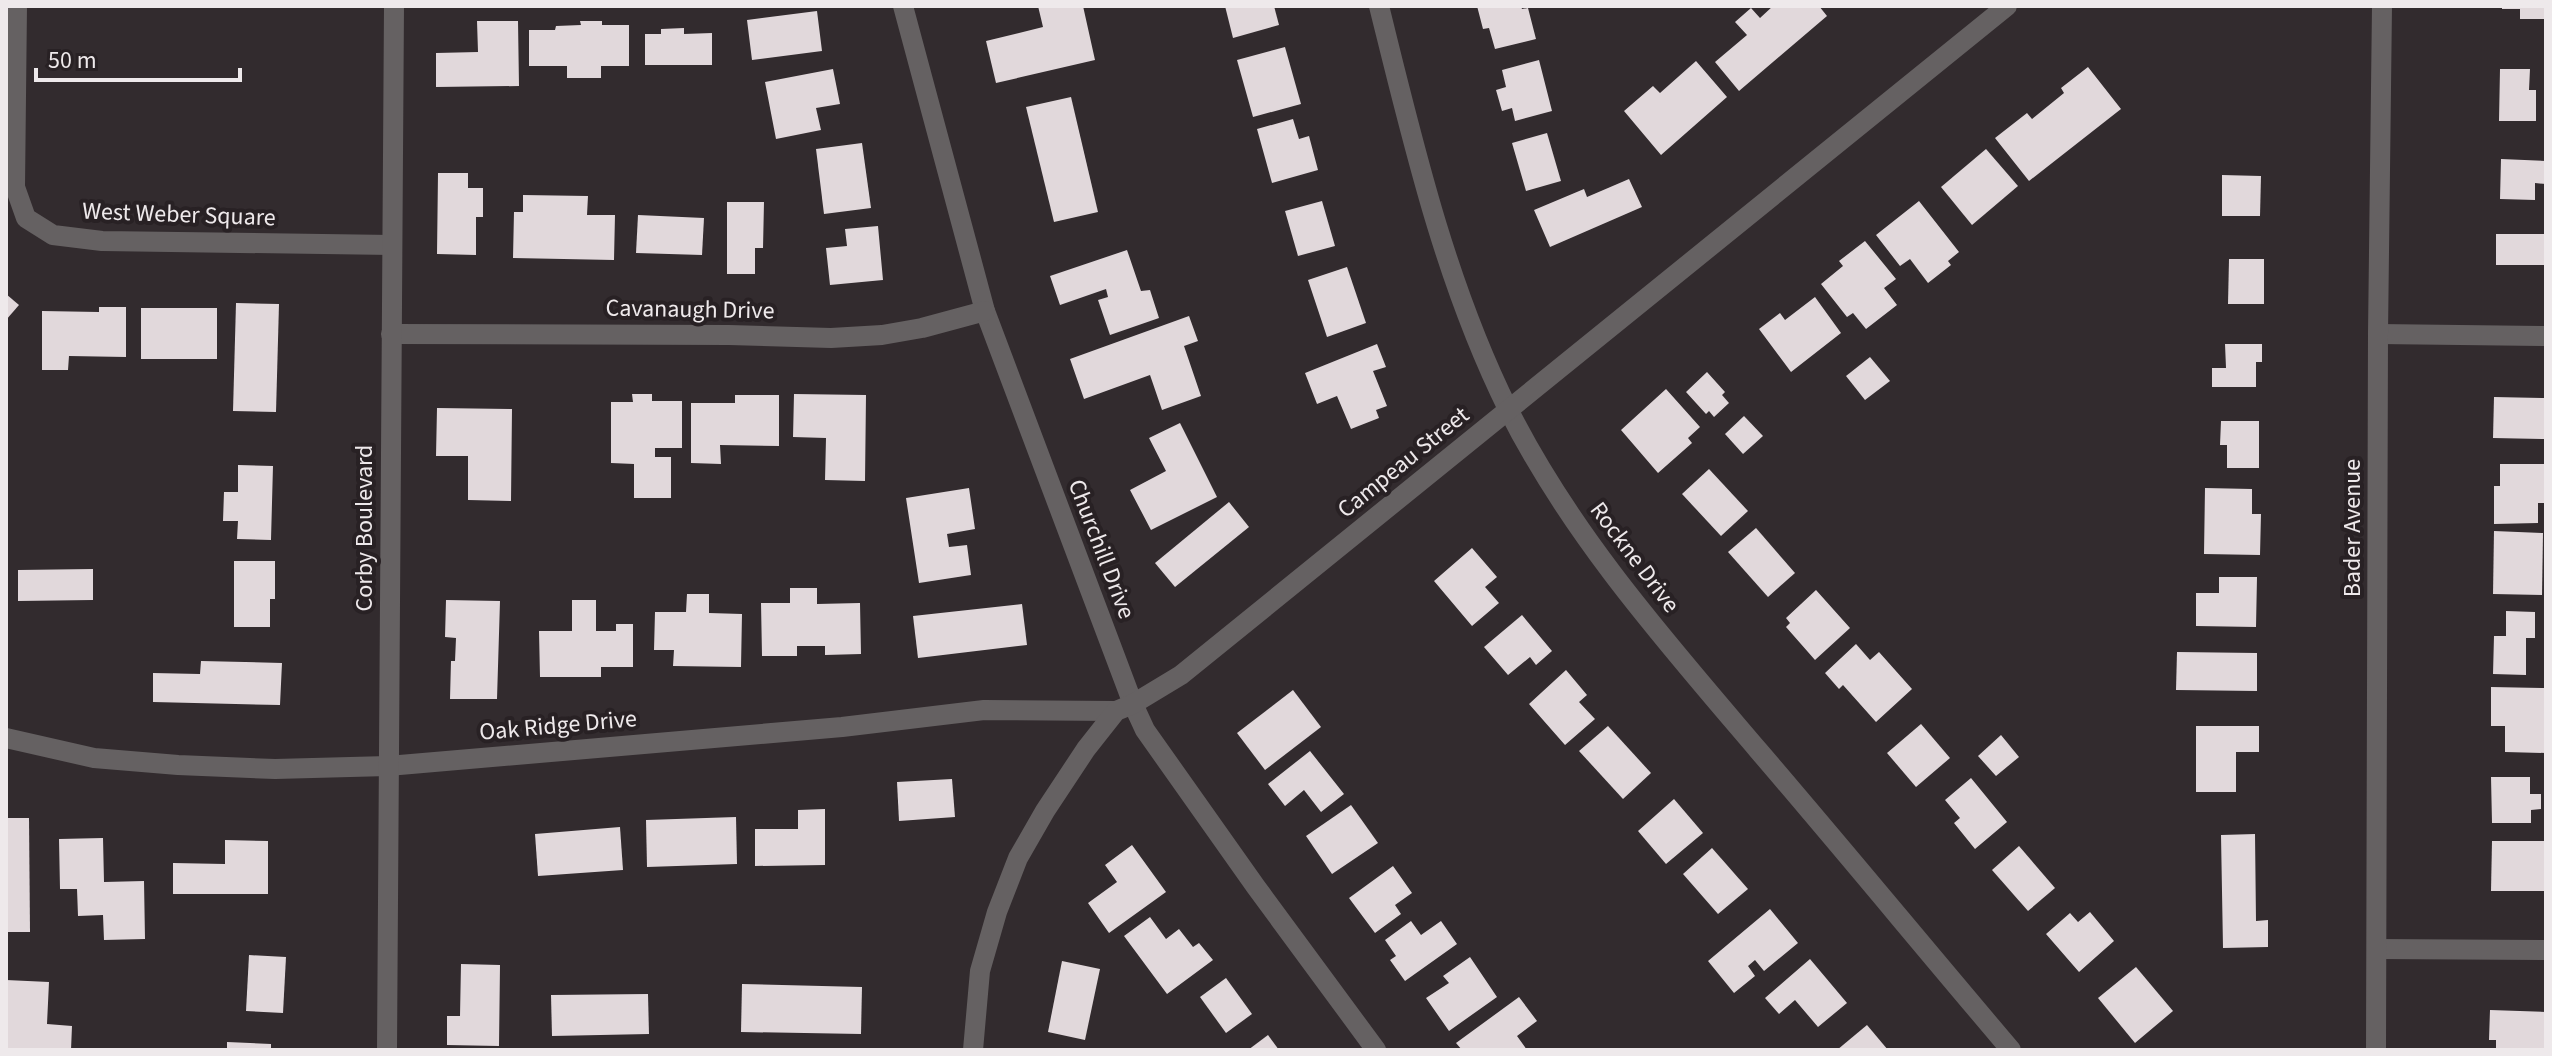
<svg xmlns="http://www.w3.org/2000/svg" width="2552" height="1056" font-family="'Source Sans 3',sans-serif">
<rect width="100%" height="100%" fill="#322b2e"/>
<g fill="#e1d8db">
<path d="M1038 6H1083L1095 60 996 83 986 41 1043 27Z"/>
<path d="M1225 6H1274L1279 25 1233 38Z"/>
<path d="M1477 6H1521L1522 9 1528 8 1536 39 1495 49 1489 28 1483 29Z"/>
<path d="M1773 6H1819L1827 16 1739 91 1715 62 1747 35 1735 22 1751 8 1760 18Z"/>
<path d="M2502 6H2546V19H2520V9H2502Z"/>
<path d="M817 11 822 51 752 60 747 20Z"/>
<path d="M477 21H518L519 86 436 87V53L478 52Z"/>
<path d="M580 21H602V25H629V66H601V78H567V66H529V30H555L556 26 581 25Z"/>
<path d="M684 28V34L712 33V65H645V34H661V29Z"/>
<path d="M1285 47 1301 104 1253 117 1237 60Z"/>
<path d="M1539 60 1552 111 1515 121 1512 108 1502 111 1496 90 1506 87 1502 70Z"/>
<path d="M1696 61 1727 97 1661 155 1624 111 1653 86 1660 93Z"/>
<path d="M2088 67 2121 109 2029 181 1995 138 2027 113 2032 119 2064 93 2061 88Z"/>
<path d="M833 69 840 104 816 108 821 130 776 139 765 82Z"/>
<path d="M2500 69H2530L2529 90H2536V121H2499Z"/>
<path d="M1071 97 1098 212 1054 222 1026 107Z"/>
<path d="M1293 119 1299 139 1309 136 1318 170 1272 183 1257 129Z"/>
<path d="M1547 133 1561 181 1526 191 1512 143Z"/>
<path d="M862 143 871 208 824 214 816 149Z"/>
<path d="M1986 149 2018 186 1972 225 1941 187Z"/>
<path d="M2501 159 2546 161V184L2535 183V200L2500 199Z"/>
<path d="M438 173H468V188H483V217H476V255L437 254Z"/>
<path d="M2222 175 2261 176 2260 216H2222Z"/>
<path d="M1629 179 1642 207 1550 247 1534 210 1584 189 1587 197Z"/>
<path d="M523 195 588 196 587 215H615L614 260 513 258 514 212H523Z"/>
<path d="M1322 201 1335 246 1298 256 1285 211Z"/>
<path d="M1919 201 1959 252 1948 261 1951 265 1928 283 1910 259 1900 266 1876 235Z"/>
<path d="M727 202H764L763 248H755V274H727Z"/>
<path d="M638 215 704 218 702 255 636 253Z"/>
<path d="M878 226 883 280 830 285 826 248 847 246 845 229Z"/>
<rect x="2496" y="234" width="50" height="31"/>
<path d="M1865 241 1896 279 1884 288 1897 305 1866 329 1853 313 1847 317 1821 284 1843 266 1839 261Z"/>
<path d="M1127 250 1141 291 1150 290 1159 318 1110 335 1098 300 1108 297 1106 289 1060 305 1050 276Z"/>
<path d="M2229 259H2264V304H2228Z"/>
<path d="M1347 267 1366 323 1327 337 1308 280Z"/>
<path d="M6 294 19 305 6 320Z"/>
<path d="M1815 297 1841 333 1791 372 1759 329 1780 313 1785 320Z"/>
<path d="M236 303 279 304 276 412 233 411Z"/>
<path d="M99 307H126V357L69 356 68 370H42V311L99 312Z"/>
<rect x="141" y="308" width="76" height="51"/>
<path d="M1189 316 1198 341 1184 346 1201 396 1162 410 1150 375 1084 399 1070 359Z"/>
<path d="M1377 344 1386 367 1373 371 1387 406 1376 410 1379 418 1351 429 1337 396 1317 404 1305 373Z"/>
<path d="M2225 344H2262V362H2256V387H2212V368H2226Z"/>
<path d="M1870 357 1890 381 1865 400 1846 376Z"/>
<path d="M1707 372 1725 392 1722 395 1729 403 1714 417 1709 411 1706 414 1686 392Z"/>
<path d="M1666 389 1700 427 1688 438 1692 443 1658 473 1621 430Z"/>
<path d="M632 394H652V401H682V448H655V457H671V498H634V464L611 463V402H633Z"/>
<path d="M794 394 866 395 865 481 825 480 826 438 793 437Z"/>
<path d="M735 395H779V446L720 445 721 464 691 463V403H735Z"/>
<path d="M2494 397 2546 398V439L2493 438Z"/>
<path d="M437 408 512 409 511 501 468 500V456H436Z"/>
<path d="M1744 416 1763 436 1743 454 1725 434Z"/>
<path d="M2221 421H2259V468H2227V445H2220Z"/>
<path d="M1180 423 1217 497 1151 530 1130 490 1166 471 1149 438Z"/>
<path d="M2500 464H2546V503H2538V523L2494 524V486H2500Z"/>
<path d="M238 465 273 466 271 540 237 539 238 521H223L224 492H238Z"/>
<path d="M1709 469 1748 511 1721 536 1682 494Z"/>
<path d="M969 488 975 529 947 534 949 547 967 545 971 575 919 583 906 498Z"/>
<path d="M2205 488 2252 489V514H2261L2260 555 2204 554Z"/>
<path d="M1229 502 1249 527 1175 587 1155 563Z"/>
<path d="M1756 528 1795 573 1768 597 1728 552Z"/>
<path d="M2494 531 2543 533 2542 595 2493 594Z"/>
<path d="M1472 548 1497 577 1485 587 1499 603 1472 626 1434 581Z"/>
<path d="M234 561H275V599H270V627H234Z"/>
<path d="M93 569V600L18 601V570Z"/>
<path d="M2219 577H2257L2256 627 2196 626V593H2219Z"/>
<path d="M790 588H817V604L860 603 861 654 825 655V646H797V656H762L761 603H790Z"/>
<path d="M1816 590 1850 628 1815 660 1786 627 1790 623 1786 618Z"/>
<path d="M687 594H709V613L742 614 741 667 673 666 674 650H654L655 612H686Z"/>
<path d="M446 600 500 601 497 699H450L451 661H455L456 638 445 637Z"/>
<path d="M572 600H596V631H616V624H633V667H601V677H540L539 631H572Z"/>
<path d="M1022 604 1027 645 918 658 913 616Z"/>
<path d="M2506 611 2535 612V638H2526V675L2493 674 2494 636H2506Z"/>
<path d="M1522 615 1552 651 1536 665 1530 657 1508 675 1484 647Z"/>
<path d="M1856 644 1870 660 1879 652 1912 689 1876 722 1843 685 1839 689 1825 673Z"/>
<path d="M2177 652 2257 653V691L2176 690Z"/>
<path d="M201 661 282 663 280 705 153 702V673L200 674Z"/>
<path d="M1566 670 1587 695 1579 702 1595 719 1565 745 1529 704Z"/>
<path d="M2491 687 2546 688V753L2505 752V726H2491Z"/>
<path d="M1293 690 1321 727 1265 770 1237 733Z"/>
<path d="M1921 724 1950 758 1916 787 1887 753Z"/>
<path d="M1608 726 1651 773 1623 799 1579 751Z"/>
<path d="M2196 726H2259V752H2236V792H2196Z"/>
<path d="M2001 735 2019 757 1996 776 1978 756Z"/>
<path d="M1310 751 1344 794 1321 812 1304 790 1285 806 1268 784Z"/>
<path d="M2491 777H2530V794H2541V809L2531 810V823H2492Z"/>
<path d="M1971 778 2007 822 1975 849 1954 823 1960 818 1945 800Z"/>
<path d="M952 779 955 817 899 821 897 782Z"/>
<path d="M1674 799 1703 833 1666 864 1638 831Z"/>
<path d="M1351 805 1378 843 1332 874 1306 836Z"/>
<path d="M825 809V865L755 866V829H798V810Z"/>
<path d="M736 817 737 864 647 867 646 820Z"/>
<path d="M6 818H29L30 932H6Z"/>
<path d="M620 827 623 870 538 876 535 834Z"/>
<path d="M2255 834 2256 921 2268 920V947L2223 948 2221 835Z"/>
<path d="M103 838 104 882 144 881 145 939 104 940 103 915 78 916 77 889H60L59 839Z"/>
<path d="M225 840 268 841V894H173V863L225 864Z"/>
<path d="M2492 841H2546V891H2491Z"/>
<path d="M1132 845 1166 892 1109 933 1088 903 1117 882 1105 865Z"/>
<path d="M2019 846 2055 888 2028 911 1992 870Z"/>
<path d="M1712 848 1748 889 1718 914 1683 874Z"/>
<path d="M1393 866 1412 893 1395 905 1401 914 1375 933 1349 898Z"/>
<path d="M1770 909 1798 943 1764 971 1755 960 1748 966 1755 976 1734 993 1708 961Z"/>
<path d="M2090 912 2114 941 2079 972 2046 934 2070 913 2078 922Z"/>
<path d="M1150 917 1166 939 1179 929 1193 947 1199 943 1213 960 1167 994 1124 936Z"/>
<path d="M1411 921 1421 935 1441 921 1457 944 1405 981 1390 960 1396 956 1385 940Z"/>
<path d="M249 955 286 957 283 1013 246 1011Z"/>
<path d="M1470 957 1497 997 1449 1031 1426 998 1449 983 1443 976Z"/>
<path d="M1810 959 1847 1003 1818 1027 1795 1000 1779 1014 1765 998Z"/>
<path d="M1062 961 1100 969 1085 1040 1048 1032Z"/>
<path d="M461 964 500 965 499 1046 447 1045V1016H460Z"/>
<path d="M2136 967 2173 1011 2135 1043 2098 998Z"/>
<path d="M1226 978 1252 1014 1226 1033 1200 997Z"/>
<path d="M6 980 49 982 47 1024 72 1026 71 1050H6Z"/>
<path d="M742 984 862 987 861 1034 741 1032Z"/>
<path d="M648 994 649 1034 552 1036 551 995Z"/>
<path d="M1519 997 1537 1021 1517 1036 1527 1050H1462L1456 1043Z"/>
<path d="M2490 1010 2546 1012V1050H2496V1040H2489Z"/>
<path d="M1867 1025 1888 1050H1837Z"/>
<path d="M1268 1035 1279 1050H1248Z"/>
<path d="M227 1042 271 1044V1050H227Z"/>
</g>
<g fill="none" stroke-linecap="round" stroke-linejoin="round">
<g stroke="#656162" stroke-width="20">
<path d="M17 6 15 187 26 218 53 235 102 241 392 245"/>
<path d="M903 6 985 311 1133 704 1145 730 1256 887 1376 1050"/>
<path d="M1379 6C1413 143 1445 282 1508 409 1571 535 1667 643 1758 750 1843 849 1926 950 2011 1050"/>
<path d="M391 334 729 335 831 338 882 335 922 328 985 311"/>
<path d="M2378 334 2546 336"/>
<path d="M6 738 94 758 178 765 275 769 388 766 842 727 984 710 1116 711"/>
<path d="M2377 949 2546 950"/>
<path d="M387 1050 394 6"/>
<path d="M973 1050 980 971 997 912 1018 858 1045 811 1086 749 1116 711 1133 704 1181 675 2007 6"/>
<path d="M2376 1050 2378 334 2382 6"/>
</g>
</g>
<g text-anchor="middle" stroke-width="8" stroke-linejoin="round" paint-order="stroke">
<g font-size="24" fill="#eee9eb" stroke="#282124">
<text transform="translate(179 214) rotate(2)" y="8">West Weber Square</text>
<text transform="translate(690 309) rotate(1)" y="8">Cavanaugh Drive</text>
<text transform="translate(1403 462) rotate(-39)" y="8">Campeau Street</text>
<text transform="translate(364 528) rotate(-90)" y="8">Corby Boulevard</text>
<text transform="translate(2352 528) rotate(-90)" y="8">Bader Avenue</text>
<text transform="translate(1102 549) rotate(69)" y="8">Churchill Drive</text>
<text transform="translate(1635 557) rotate(53)" y="8">Rockne Drive</text>
<text transform="translate(558 725) rotate(-5)" y="8">Oak Ridge Drive</text>
</g>
</g>
<rect width="2552" height="1056" fill="none" stroke="#eee9eb" stroke-width="16"/>
<path d="M36 68v12h204v-12" fill="none" stroke="#eee9eb" stroke-width="4"/>
<text x="48" y="68" font-size="24" fill="#eee9eb" stroke="#282124" stroke-width="6" paint-order="stroke">50 m</text>
</svg>
